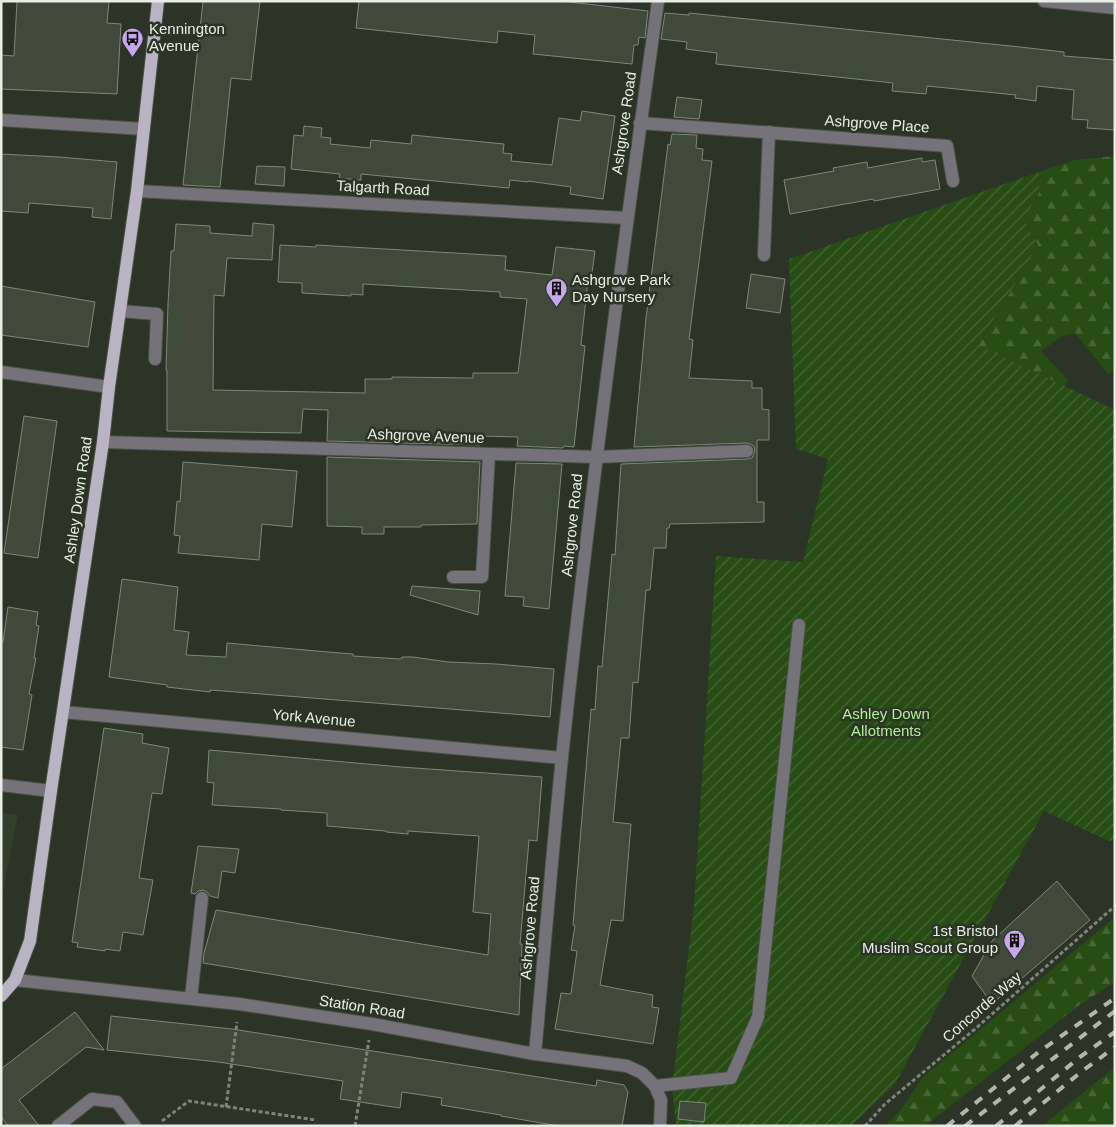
<svg xmlns="http://www.w3.org/2000/svg" width="1116" height="1127" font-family="Helvetica,sans-serif">
<defs>
<pattern id="forest-firs" width="22" height="20" patternUnits="userSpaceOnUse" patternTransform="scale(1.25)"><rect width="22" height="20" fill="#274c14"/><path d="M5 1l3.5 6h-7zM16 11l3.5 6h-7z" fill="#466636"/></pattern>
<pattern id="garden-furrows" width="10" height="10" patternUnits="userSpaceOnUse" patternTransform="scale(1.25)"><rect width="10" height="10" fill="#274c14"/><path d="M-1 1l2-2M0 10L10 0M9 11l2-2" fill="none" stroke="#466636"/></pattern>
</defs>
<rect width="100%" height="100%" fill="#2b3426"/>
<path fill="#313f2b" d="M1 812 18 815 1 902Z"/>
<g fill="url(#forest-firs)">
<path d="M1115 156V367L1109 375 1075 333 1062 336 1041 351 1069 381 1064 386 978 346 1016 283 1038 245 1024 219 1039 193V172L1074 160Z"/>
<path d="M1115 917V982L1078 1006 925 1126H885L902 1108 922 1078Z"/>
<path d="M1115 1067V1126H1042Z"/>
</g>
<path fill="url(#garden-furrows)" d="M1039 172V193L1024 219 1038 245 1016 283 978 345 1115 410V840L1109 841 1044 811 895 1084 851 1126H676L672 1088 694 906 716 556 803 562 828 459 796 449 789 259Z"/>
<g fill="#404a3b" stroke="#7c8878">
<path d="M17 1H109L107 23 121 24 117 94 1 89V55L14 56Z"/>
<path d="M203 1H260L251 80 231 78 220 187 183 185Z"/>
<path d="M359 1H561L648 11 645 38 639 37 638 45H634L632 64 533 54 535 35 498 31 497 43 356 28Z"/>
<path d="M665 13 689 15V13L1020 47 1064 52V56L1115 60V130L1087 128 1088 120 1072 119 1074 90 1037 86 1036 101 1015 98 1016 95 927 86 926 94 892 91 893 83 716 64 717 53 686 49 687 42 661 39Z"/>
<path d="M677 97 702 100 699 119 674 117Z"/>
<path d="M582 111 615 116 603 199 570 194 571 187 528 181V182L510 180 509 188 361 174V180L339 178 340 174 291 169 294 135 303 136 304 126 322 128 321 137 331 138 330 144 370 148 371 140 411 144 412 135 504 144 503 153 512 154 511 161 552 165 559 118 580 121Z"/>
<path d="M672 134 697 135 696 148 703 149 702 160 712 161 689 339 693 340 689 378 752 381V388H762V409L769 410V440H757V502H764V522L670 524 669 528H667L666 548H654L650 590H646L638 683 633 682 629 738H621L613 822 631 824 623 921 611 920 600 985 619 989 653 995 652 1007 659 1008 653 1044 555 1029 561 993 571 994 577 951 571 950 575 926 573 925 591 709 595 710 598 666 602 667 612 554 615 555 621 464 747 459 752 458 755 451 754 446 750 444 747 443 634 447 646 318 668 144 670 145Z"/>
<path d="M1 154 59 157 117 162 111 219 92 217 93 208 29 203 28 213 1 211Z"/>
<path d="M922 158V162L935 160 940 189 874 201 873 199 790 214 784 180 834 171 833 168 867 162 868 168Z"/>
<path d="M257 166 285 167 284 186 255 184Z"/>
<path d="M253 223 274 225 272 260 227 258 224 296 214 295 213 390 365 393V379H392V377L473 378V373H518L527 299 500 297V292L363 284V295L351 294V296L302 293V283L278 282 280 245 316 247V245L506 256 505 270 552 275 556 247 595 251 591 280H588L581 345 585 346 574 447 564 446 563 448 517 446 518 437 480 436V445L327 441 328 410 303 409 301 433 167 431V370H166L168 304 171 251H174L176 224 210 226V233L252 236Z"/>
<path d="M751 274 785 279 780 313 746 308Z"/>
<path d="M1 286 95 302 88 347 1 335Z"/>
<path d="M24 416 57 421 38 558 4 553Z"/>
<path d="M327 457 480 462 477 524 421 525V527H384V534H362V527L327 526Z"/>
<path d="M183 462 297 471 292 527 262 524 259 560 178 553 180 536 174 535 177 501 180 502Z"/>
<path d="M516 463 562 464 549 609 523 606 524 597 505 596Z"/>
<path d="M122 579 178 587 174 630 189 632 186 655 226 657 227 643 328 652 353 654V656L401 659 402 657H413L448 662 496 664 554 669 550 717 249 693 210 690V692L167 687V685L109 677Z"/>
<path d="M412 586 480 591 478 615 410 595Z"/>
<path d="M8 607 38 612 36 625 39 626 34 658H36L29 694 32 695 23 750 1 747V641L3 642Z"/>
<path d="M104 728 143 734 142 743 169 748 162 794 152 793 139 878 153 880 143 935 123 932 120 951 105 949V951L77 947 78 943 72 942Z"/>
<path d="M209 750 401 767 542 777 537 841 529 840 520 944H522L519 1015 203 963 204 953 216 910 488 955 491 914 473 912 479 836 408 831V834L386 832V831L327 826V813L281 810V809L212 805 214 783 207 782Z"/>
<path d="M198 846 239 849 235 873 222 871 218 898 210 896 207 892 203 890 198 891 195 894 191 893Z"/>
<path d="M1057 881 1090 920 992 1004 972 976 992 941Z"/>
<path d="M75 1012 104 1050 86 1047 19 1100 39 1126H8L1 1117V1069Z"/>
<path d="M111 1016 232 1029 596 1086 597 1080 624 1085 628 1092 622 1126H559L501 1116V1115L441 1105 442 1098 402 1092 400 1108 340 1099 343 1081 218 1062 107 1050Z"/>
<path d="M680 1101 706 1103 704 1122 678 1119Z"/>
</g>
<g fill="none" stroke-linecap="round" stroke-linejoin="round">
<defs>
<g id="minor">
<path d="M1044 1 1115 8"/>
<path d="M1 120 144 129"/>
<path d="M640 123 947 146 953 181"/>
<path d="M137 191 627 218"/>
<path d="M764 255 769 132"/>
<path d="M120 311 157 314 155 359"/>
<path d="M1 372 109 387"/>
<path d="M103 442 596 457 747 451"/>
<path d="M453 577H482L489 454"/>
<path d="M63 712 562 758"/>
<path d="M1 785 51 791"/>
<path d="M15 980 239 1004 372 1024 535 1054 627 1066 642 1073 655 1086 661 1100 660 1126"/>
<path d="M191 998 202 898"/>
<path d="M535 1054C544 955 552 856 562 757 589 504 622 253 658 1"/>
<path d="M655 1086 731 1078 758 1017 799 625"/>
<path d="M58 1126 92 1099 117 1102 135 1126"/>
</g>
<path id="major" d="M1 996 15 980 30 941 51 791 103 442 109 387 137 191 158 1"/>
</defs>
<use href="#minor" stroke="#495245" stroke-width="14"/>
<use href="#major" stroke="#495245" stroke-width="14"/>
<g stroke="#7d8579" stroke-width="3" stroke-dasharray="4 2.5" stroke-linecap="butt">
<path d="M226 1107 237 1022"/>
<path d="M162 1121 189 1101 316 1120"/>
<path d="M355 1126 369 1040"/>
<path d="M865 1126 885 1104 975 1029 1115 906"/>
</g>
<use href="#minor" stroke="#76727a" stroke-width="12"/>
<use href="#major" stroke="#bab3c3" stroke-width="12"/>
<g stroke="#b0b7ac" stroke-width="4" stroke-dasharray="9 9" stroke-linecap="butt">
<path d="M947 1126 1036 1054 1115 998"/>
<path d="M965 1126 1115 1011"/>
<path d="M996 1126 1080 1057 1115 1032"/>
<path d="M1015 1126 1081 1072 1115 1047"/>
</g>
</g>
<defs>
<symbol id="bus-pin" viewBox="-11 -11 22 30"><path d="M0 17L-7.5 6A9.5 9.5 0 1 1 7.5 6Z" fill="#c8a6ef" stroke="#2b3426"/><path d="M-5-6H5V4H4V6H2V4H-2V6H-4V4H-5ZM-3.5-4V0h7V-4ZM-3.5 1.2v1.5H-2V1.2ZM2 1.2v1.5H3.5V1.2Z" fill="#111"/></symbol>
<symbol id="building-pin" viewBox="-11 -11 22 30"><path d="M0 17L-7.5 6A9.5 9.5 0 1 1 7.5 6Z" fill="#c8a6ef" stroke="#2b3426"/><path d="M-4-6H4V6H1V3H-1V6H-4ZM-2.5-4.3h1.7v1.8h-1.7ZM.8-4.3h1.7v1.8H.8ZM-2.5-1h1.7V.8h-1.7ZM.8-1h1.7V.8H.8Z" fill="#111"/></symbol>
</defs>
<g fill-rule="evenodd">
<use href="#bus-pin" x="120" y="26" width="25" height="34"/>
<use href="#building-pin" x="544" y="276" width="25" height="34"/>
<use href="#building-pin" x="1002" y="928" width="25" height="34"/>
</g>
<g text-anchor="middle" stroke-width="5" stroke-linejoin="round" paint-order="stroke">
<g font-size="15" fill="#e8eee5" stroke="#2b3426" text-anchor="start">
<text x="149" y="34">Kennington<tspan x="149" dy="17">Avenue</tspan></text>
<text x="572" y="285">Ashgrove Park<tspan x="572" dy="17">Day Nursery</tspan></text>
<text x="998" y="936" text-anchor="end">1st Bristol<tspan x="998" dy="17">Muslim Scout Group</tspan></text>
</g>
<g font-size="15" fill="#e8eee5" stroke="#2b3426">
<text transform="translate(624 123) rotate(-82)" y="5">Ashgrove Road</text>
<text transform="translate(877 124) rotate(4)" y="5">Ashgrove Place</text>
<text transform="translate(383 188) rotate(3)" y="5">Talgarth Road</text>
<text transform="translate(426 436) rotate(2)" y="5">Ashgrove Avenue</text>
<text transform="translate(78 500) rotate(-82)" y="5">Ashley Down Road</text>
<text transform="translate(572 525) rotate(-84)" y="5">Ashgrove Road</text>
<text transform="translate(314 718) rotate(5)" y="5">York Avenue</text>
<text transform="translate(530 928) rotate(-85)" y="5">Ashgrove Road</text>
<text transform="translate(362 1007) rotate(9)" y="5">Station Road</text>
<text transform="translate(982 1007) rotate(-41)" y="5">Concorde Way</text>
</g>
<g font-size="15" fill="#b0ef95" stroke="#2b3426">
<text x="886" y="719">Ashley Down<tspan x="886" dy="17">Allotments</tspan></text>
</g>
</g>
<rect width="1116" height="1127" fill="none" stroke="#e8eee5" stroke-width="5"/>
</svg>
